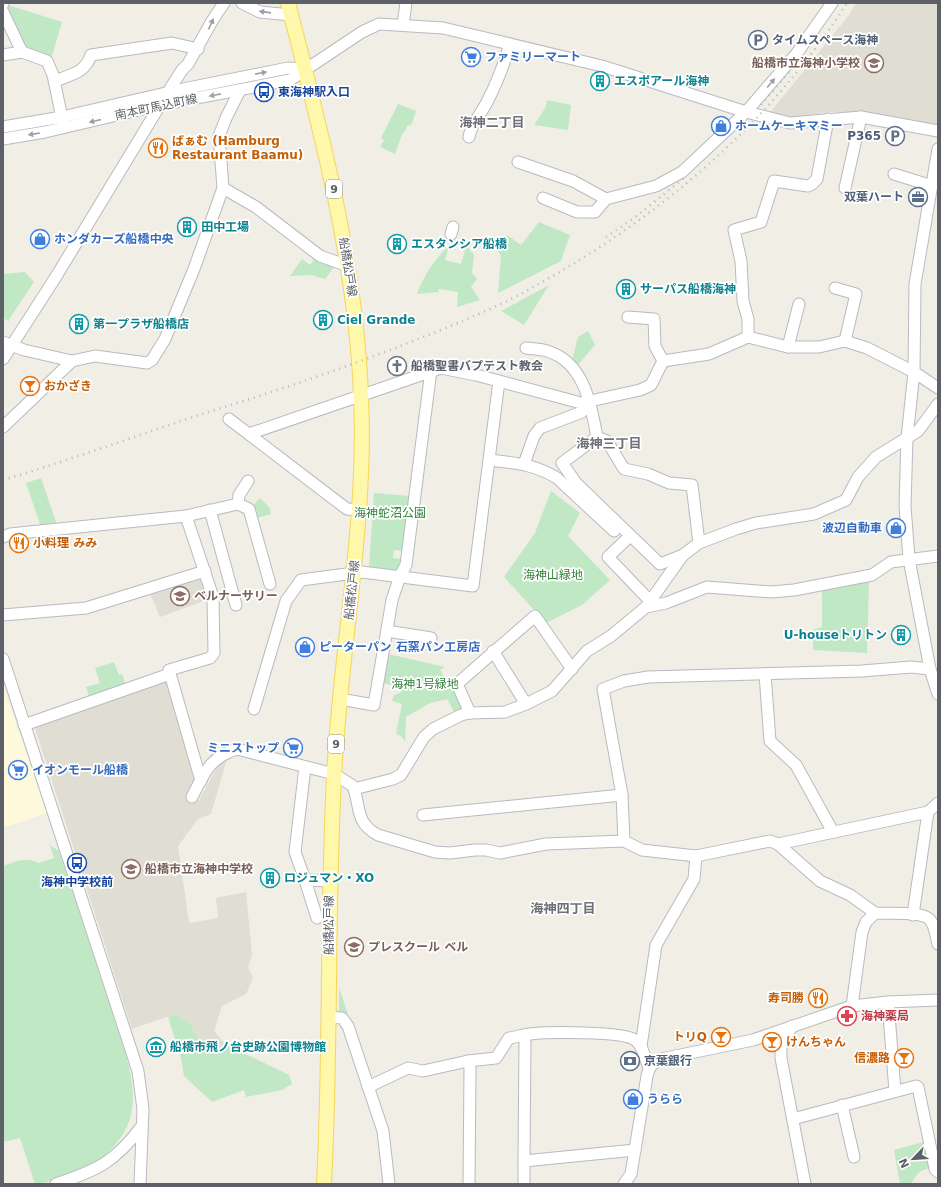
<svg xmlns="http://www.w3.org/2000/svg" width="941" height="1187" font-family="'DejaVu Sans','Noto Sans JP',sans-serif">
<rect width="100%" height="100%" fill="#f0eee5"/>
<path fill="#fff9dc" d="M3 686 47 813 3 828Z"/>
<g fill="#e0ded3">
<path d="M856 3H938V124L936 126 863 112H828L785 119 769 114 849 15Z"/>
<path d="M196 578 205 582 209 599 160 617 150 593Z"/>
<path d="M165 679 170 683 194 773 195 786 190 795 199 800 223 757 228 755 211 814 198 819 178 846 189 923 218 918 216 898 246 892 252 955 248 967 253 978 246 994 222 1006 214 1031 225 1044 213 1049H203L190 1023 175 1014 132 1029 34 725Z"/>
</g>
<g fill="#c1e8c5">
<path d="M8 5 62 22 51 59 23 49 6 12Z"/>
<path d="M547 100 571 105 568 130 534 125 545 108Z"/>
<path d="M398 104 416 111 412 124 407 126 405 131 402 134 395 154 380 147 384 140 381 138Z"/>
<path d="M539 222 570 235 561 261 498 293 501 256 497 249 507 235 521 245Z"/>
<path d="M456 239 467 246 474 255 472 273 477 279 471 287 480 300 457 307 458 292 439 289 438 292 417 294C424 274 435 260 449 245L445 260 461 264 466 247 450 242Z"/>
<path d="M316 257 334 267 325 279 311 275 290 276 302 259 310 265Z"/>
<path d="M25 272 34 282 8 321 3 318V274Z"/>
<path d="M549 285 524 325 501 311Z"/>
<path d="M588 331 595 345 577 366 572 361 578 337Z"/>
<path d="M41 478 57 525 41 527 26 483Z"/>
<path d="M551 491 580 513 568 536 610 580 582 605 546 623 504 577 535 533Z"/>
<path d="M374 493 410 496 403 551 394 550 393 558 402 559 401 567 397 572 369 568Z"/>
<path d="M260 498 269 507 271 514 257 518 252 507Z"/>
<path d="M869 580 867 653 813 650V630L822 627V586L853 585Z"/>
<path d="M388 654 445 667 440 670 462 705 459 713 456 715 447 699 430 703 406 717 405 741 401 736 396 734 402 704 392 701 394 695 400 693 405 687 382 683Z"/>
<path d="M114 662 119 675 122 674 126 686 90 699 86 687 100 683 95 668Z"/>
<path d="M50 845 59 851 127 1058C135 1090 138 1119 115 1145 104 1157 94 1165 79 1172 66 1177 53 1180 40 1184H35L20 1138 3 1142V866C15 862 27 856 38 863L54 858Z"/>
<path d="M339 987 348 1015 339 1011Z"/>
<path d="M175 1014 190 1023 203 1049H213L225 1044 289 1075 292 1084 282 1090 246 1097 244 1090 212 1102 184 1076 181 1058 168 1017Z"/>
<path d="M927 1141 932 1168C920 1169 917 1174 911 1184H900L894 1150Z"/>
</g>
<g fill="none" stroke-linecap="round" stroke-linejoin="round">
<defs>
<g id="minor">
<path d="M242 3 260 12 291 15"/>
<path d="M3 4V3"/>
<path d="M3 12 22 52"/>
<path d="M403 25 406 3"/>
<path d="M3 55 22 52 47 61 53 75 63 123"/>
<path d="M55 81C72 74 85 73 91 55L172 43 198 49"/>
<path d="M3 127 62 117 183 89 288 68 305 69"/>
<path d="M469 137C471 124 481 114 487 102 497 83 504 64 510 44"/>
<path d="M3 139 45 132 160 105 290 80 362 32 379 24 443 28 602 66 746 112 790 123 861 117 938 131"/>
<path d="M938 149 915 284 914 372 907 438 905 506 909 559 930 669 938 694"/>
<path d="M518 162 573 181 606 199"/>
<path d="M894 174 932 186"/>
<path d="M223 188 256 207 320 256 348 266"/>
<path d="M845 188 861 117"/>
<path d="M543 198 577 212H595L606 199 656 186 682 172 746 112 797 53 832 3"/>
<path d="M451 234 453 227"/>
<path d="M835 288 856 294 845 341"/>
<path d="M628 317 654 319 655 346 663 361"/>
<path d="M748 337V319L743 301 741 261 734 230 761 222 774 181 808 186 812 184 817 179 828 119"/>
<path d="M3 342 24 350 72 361"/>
<path d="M788 347 799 304"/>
<path d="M526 348C532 349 541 349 547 351 584 362 591 404 597 437L607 441 624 469 648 474 669 483 692 485 699 543"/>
<path d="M3 359 57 275 168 92 182 70 188 64 212 21 224 3"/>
<path d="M229 419 347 509 360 510"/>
<path d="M3 427 72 361 95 356 147 363 152 360 165 339 194 269 223 188 219 136 226 118 240 90"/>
<path d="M249 434 441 368 476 375 581 403 640 390 651 385 663 361 709 354 748 337 788 347H819L845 341 867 348 914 372 938 388"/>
<path d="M597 437 562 463 576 483 660 564 683 555 699 543 736 529 756 523 814 514 846 500 858 477 876 457 918 431 938 404"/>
<path d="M489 460C515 463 534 464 557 478L614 531"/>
<path d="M524 464 534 436 540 428 582 412 590 400"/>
<path d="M238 504 239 495 248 481"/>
<path d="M210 510 236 605"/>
<path d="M186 516 238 504 249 509 270 584"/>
<path d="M630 536 608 557 650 601"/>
<path d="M3 537 10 534 186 516 213 597 214 653 210 658 169 670 201 781"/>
<path d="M646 607 666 603 707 587 771 592 794 590 872 575 891 562 938 556"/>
<path d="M3 615 86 608 205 571"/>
<path d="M387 631 431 638"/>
<path d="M493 651 526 704"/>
<path d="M3 659 138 1071 143 1109 140 1184"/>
<path d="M765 674 770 741 796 765 833 832"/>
<path d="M340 699 374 705 392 600 400 576 406 565 431 370"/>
<path d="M254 709 286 601 301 580 362 572 473 586 499 381"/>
<path d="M470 713 457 684 535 616 572 669"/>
<path d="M24 725 170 674"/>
<path d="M305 767 295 852 305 880 330 881"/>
<path d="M354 789 393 779 401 775 424 737 433 729 461 715 470 713 505 712 526 704 552 691 587 651 611 636 646 607 683 555"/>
<path d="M192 797C205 772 209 758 237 749L334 774 353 786C361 806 354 822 378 835L435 852 450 853 475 850H486L500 853 546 844 624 841 642 850 696 856 770 841 778 844 928 812 938 803"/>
<path d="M423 815 622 795"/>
<path d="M624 841 622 795 603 689 624 681 648 677 862 671 911 667 930 669"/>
<path d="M778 844 820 881 850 895 875 913"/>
<path d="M305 880 317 918"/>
<path d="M913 915 928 812"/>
<path d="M888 1002 895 1091"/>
<path d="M852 1006 862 932 866 922 875 913C888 914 918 911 928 918 935 923 936 937 938 944"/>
<path d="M329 1017 342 1018 348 1026 383 1131 389 1184"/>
<path d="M792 1026 781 1046V1058L805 1184"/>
<path d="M525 1035 524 1161 635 1150"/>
<path d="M641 1046 656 945 694 879 696 856"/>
<path d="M468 1061 470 1068 469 1184"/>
<path d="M368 1087 408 1068 423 1071 468 1061 496 1058 509 1038C516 1037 523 1035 530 1034 548 1032 623 1031 635 1040 644 1046 644 1059 649 1067"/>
<path d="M842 1105 854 1157"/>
<path d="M793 1119 916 1086 918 1087 935 1169 938 1172"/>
<path d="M56 1184C98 1170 115 1162 142 1126"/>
<path d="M524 1184V1161"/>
<path d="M624 1184 631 1174 647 1076C649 1067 652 1063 661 1059L753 1040 852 1006 888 1002 938 1000"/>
</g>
<path id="major" d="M288 3C321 132 356 262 361 396 367 524 340 650 334 777 327 913 331 1049 324 1184"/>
</defs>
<use href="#minor" stroke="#b8bac0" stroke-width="13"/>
<use href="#major" stroke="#f5d659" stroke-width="16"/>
<use href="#minor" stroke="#fff" stroke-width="11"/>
<use href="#major" stroke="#fff8ab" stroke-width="14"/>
<g stroke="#b6b7b7" stroke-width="2.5" stroke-dasharray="1 5" stroke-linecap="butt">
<path d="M761 105 802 57"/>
<path d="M606 237 634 218 684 178"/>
<path d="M3 480C70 460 136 436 202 414 277 391 351 366 423 337 454 325 485 312 515 297 650 225 763 133 847 3"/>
</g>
</g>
<defs><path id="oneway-solid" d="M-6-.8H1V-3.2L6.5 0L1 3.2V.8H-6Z"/></defs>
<g fill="#9ea0a3">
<use href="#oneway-solid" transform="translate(265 12) rotate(-172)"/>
<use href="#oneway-solid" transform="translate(211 24) rotate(-65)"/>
<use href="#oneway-solid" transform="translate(261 73) rotate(-11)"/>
<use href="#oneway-solid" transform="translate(771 83) rotate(-50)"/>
<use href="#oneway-solid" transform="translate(215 95) rotate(169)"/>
<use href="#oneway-solid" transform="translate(95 121) rotate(167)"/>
<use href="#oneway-solid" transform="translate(34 134) rotate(171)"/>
</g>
<defs>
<symbol id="parking-ring" viewBox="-11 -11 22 22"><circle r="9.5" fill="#fff" stroke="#5c6f8a" stroke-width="1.5"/><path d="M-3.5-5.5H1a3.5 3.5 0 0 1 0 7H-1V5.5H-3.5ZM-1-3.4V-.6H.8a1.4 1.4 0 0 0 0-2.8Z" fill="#5c6f8a"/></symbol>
<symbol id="supermarket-ring" viewBox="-11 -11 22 22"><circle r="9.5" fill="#fff" stroke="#3f7fe0" stroke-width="1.5"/><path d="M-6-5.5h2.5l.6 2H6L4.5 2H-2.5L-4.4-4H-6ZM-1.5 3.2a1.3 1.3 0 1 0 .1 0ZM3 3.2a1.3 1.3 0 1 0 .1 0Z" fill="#3f7fe0"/></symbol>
<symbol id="school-ring" viewBox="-11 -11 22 22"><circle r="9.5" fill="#fff" stroke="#8d6e63" stroke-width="1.5"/><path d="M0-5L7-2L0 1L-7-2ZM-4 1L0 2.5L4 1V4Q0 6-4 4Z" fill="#8d6e63"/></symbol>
<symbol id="building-ring" viewBox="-11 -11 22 22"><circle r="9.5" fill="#fff" stroke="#0f9aa8" stroke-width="1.5"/><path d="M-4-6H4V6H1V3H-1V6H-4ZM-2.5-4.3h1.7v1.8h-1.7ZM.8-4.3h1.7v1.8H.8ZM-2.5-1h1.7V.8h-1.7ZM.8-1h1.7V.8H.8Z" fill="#0f9aa8"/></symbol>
<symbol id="bus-ring" viewBox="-11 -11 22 22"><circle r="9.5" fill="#fff" stroke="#1a4fb4" stroke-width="1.5"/><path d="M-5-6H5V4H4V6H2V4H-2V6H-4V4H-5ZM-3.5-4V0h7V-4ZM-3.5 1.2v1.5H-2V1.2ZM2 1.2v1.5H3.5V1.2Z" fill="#1a4fb4"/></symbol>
<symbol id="shop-ring" viewBox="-11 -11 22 22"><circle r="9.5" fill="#fff" stroke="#3f7fe0" stroke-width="1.5"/><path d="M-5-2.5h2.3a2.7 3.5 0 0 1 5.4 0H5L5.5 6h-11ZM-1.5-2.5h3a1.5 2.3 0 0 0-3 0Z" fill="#3f7fe0"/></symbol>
<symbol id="restaurant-ring" viewBox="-11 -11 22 22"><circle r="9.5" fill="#fff" stroke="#e8710a" stroke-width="1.5"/><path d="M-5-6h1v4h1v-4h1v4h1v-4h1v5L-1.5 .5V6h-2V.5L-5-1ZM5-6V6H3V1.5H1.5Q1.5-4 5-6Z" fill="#e8710a"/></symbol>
<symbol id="office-ring" viewBox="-11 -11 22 22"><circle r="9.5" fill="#fff" stroke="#5c6f8a" stroke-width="1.5"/><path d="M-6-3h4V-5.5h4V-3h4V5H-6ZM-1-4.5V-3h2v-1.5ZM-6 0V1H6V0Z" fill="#5c6f8a"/></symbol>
<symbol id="church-ring" viewBox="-11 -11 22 22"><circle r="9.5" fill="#fff" stroke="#6b7280" stroke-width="1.5"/><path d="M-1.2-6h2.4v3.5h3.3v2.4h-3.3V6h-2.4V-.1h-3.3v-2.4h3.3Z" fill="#6b7280"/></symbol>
<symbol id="bar-ring" viewBox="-11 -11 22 22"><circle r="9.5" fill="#fff" stroke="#e8710a" stroke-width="1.5"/><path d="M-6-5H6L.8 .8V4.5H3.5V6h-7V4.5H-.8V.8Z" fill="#e8710a"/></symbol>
<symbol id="pharmacy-ring" viewBox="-11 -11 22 22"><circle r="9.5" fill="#fff" stroke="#e0444e" stroke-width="1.5"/><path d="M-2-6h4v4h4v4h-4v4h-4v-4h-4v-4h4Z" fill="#e0444e"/></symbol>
<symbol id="museum-ring" viewBox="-11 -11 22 22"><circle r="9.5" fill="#fff" stroke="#0f9aa8" stroke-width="1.5"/><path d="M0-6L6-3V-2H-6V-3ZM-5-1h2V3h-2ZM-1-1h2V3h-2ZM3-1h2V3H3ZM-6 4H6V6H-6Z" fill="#0f9aa8"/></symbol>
<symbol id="bank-ring" viewBox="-11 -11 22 22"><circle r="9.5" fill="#fff" stroke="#5c6f8a" stroke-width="1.5"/><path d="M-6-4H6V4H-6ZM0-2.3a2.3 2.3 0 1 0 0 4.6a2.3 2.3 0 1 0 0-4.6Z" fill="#5c6f8a"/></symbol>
</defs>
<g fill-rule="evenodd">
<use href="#parking-ring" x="747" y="29" width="22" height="22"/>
<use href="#supermarket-ring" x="460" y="46" width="22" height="22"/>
<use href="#school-ring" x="863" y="52" width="22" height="22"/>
<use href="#building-ring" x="589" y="70" width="22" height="22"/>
<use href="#bus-ring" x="253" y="81" width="22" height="22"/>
<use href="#shop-ring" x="710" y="115" width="22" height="22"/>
<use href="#parking-ring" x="884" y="125" width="22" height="22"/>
<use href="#restaurant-ring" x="147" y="137" width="22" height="22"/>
<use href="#office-ring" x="907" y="186" width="22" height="22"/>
<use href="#building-ring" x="176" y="216" width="22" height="22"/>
<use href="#shop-ring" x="29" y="228" width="22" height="22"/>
<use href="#building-ring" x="386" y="233" width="22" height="22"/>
<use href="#building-ring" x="615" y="278" width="22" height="22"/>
<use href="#building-ring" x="312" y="309" width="22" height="22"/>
<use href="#building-ring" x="68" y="313" width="22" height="22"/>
<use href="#church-ring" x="386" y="355" width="22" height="22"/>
<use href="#bar-ring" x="19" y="375" width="22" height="22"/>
<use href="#shop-ring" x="885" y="517" width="22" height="22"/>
<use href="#restaurant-ring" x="8" y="532" width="22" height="22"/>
<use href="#school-ring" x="169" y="585" width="22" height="22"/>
<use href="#building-ring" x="890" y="624" width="22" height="22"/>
<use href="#shop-ring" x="294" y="636" width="22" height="22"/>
<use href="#supermarket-ring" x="282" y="737" width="22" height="22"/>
<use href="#supermarket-ring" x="7" y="759" width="22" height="22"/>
<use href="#bus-ring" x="66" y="852" width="22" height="22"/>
<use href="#school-ring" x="120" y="858" width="22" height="22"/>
<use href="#building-ring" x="259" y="867" width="22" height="22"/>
<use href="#school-ring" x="343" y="936" width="22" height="22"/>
<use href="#restaurant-ring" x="807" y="987" width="22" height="22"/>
<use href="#pharmacy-ring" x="836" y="1005" width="22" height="22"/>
<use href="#bar-ring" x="710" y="1026" width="22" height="22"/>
<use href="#bar-ring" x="761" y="1031" width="22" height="22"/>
<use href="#museum-ring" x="145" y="1036" width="22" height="22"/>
<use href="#bar-ring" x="893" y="1047" width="22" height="22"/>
<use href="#bank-ring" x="619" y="1050" width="22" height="22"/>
<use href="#shop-ring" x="622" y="1088" width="22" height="22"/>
</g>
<g text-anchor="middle" stroke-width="3.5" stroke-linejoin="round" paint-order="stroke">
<g fill="#fff" stroke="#8e9094" stroke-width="1">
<rect x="326" y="180" width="16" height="18" rx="3"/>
<rect x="328" y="735" width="16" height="18" rx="3"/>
</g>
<g font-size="11" font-weight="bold" fill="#5d6066">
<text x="334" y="193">9</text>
<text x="336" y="748">9</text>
</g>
<g font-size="12" font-weight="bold" fill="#4e5e75" stroke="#fff" text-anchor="start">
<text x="772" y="44">タイムスペース海神</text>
<text x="881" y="140" text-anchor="end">P365</text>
<text x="904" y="201" text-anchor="end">双葉ハート</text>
<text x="644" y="1065">京葉銀行</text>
</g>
<g font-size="12" font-weight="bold" fill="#366cbe" stroke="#fff" text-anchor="start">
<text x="485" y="61">ファミリーマート</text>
<text x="735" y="130">ホームケーキマミー</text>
<text x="54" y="243">ホンダカーズ船橋中央</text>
<text x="882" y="532" text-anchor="end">波辺自動車</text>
<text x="319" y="651">ピーターパン 石窯パン工房店</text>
<text x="279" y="752" text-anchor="end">ミニストップ</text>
<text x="32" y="774">イオンモール船橋</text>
<text x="647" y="1103">うらら</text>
</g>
<g font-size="12" font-weight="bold" fill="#785e54" stroke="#fff" text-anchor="start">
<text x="860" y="67" text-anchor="end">船橋市立海神小学校</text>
<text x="194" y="600">ベルナーサリー</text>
<text x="145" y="873">船橋市立海神中学校</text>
<text x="368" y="951">プレスクール ベル</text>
</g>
<g font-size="12" font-weight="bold" fill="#0d838f" stroke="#fff" text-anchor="start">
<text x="614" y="85">エスポアール海神</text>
<text x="201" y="231">田中工場</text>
<text x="411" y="248">エスタンシア船橋</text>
<text x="640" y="293">サーパス船橋海神</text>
<text x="337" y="324">Ciel Grande</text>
<text x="93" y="328">第一プラザ船橋店</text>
<text x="887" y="639" text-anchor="end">U-houseトリトン</text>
<text x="284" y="882">ロジュマン・XO</text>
<text x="170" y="1051">船橋市飛ノ台史跡公園博物館</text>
</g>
<g font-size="12" font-weight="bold" fill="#164399" stroke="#fff" text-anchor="start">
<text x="278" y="96">東海神駅入口</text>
<text x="77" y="886" text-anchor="middle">海神中学校前</text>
</g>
<g font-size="12" fill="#5d6066" stroke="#fff">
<text transform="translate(156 107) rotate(-12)" y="4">南本町馬込町線</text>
<text transform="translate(348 267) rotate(81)" y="4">船橋松戸線</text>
<text transform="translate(352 590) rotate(-84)" y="4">船橋松戸線</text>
<text transform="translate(329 925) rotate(-90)" y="4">船橋松戸線</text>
</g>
<g font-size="12" font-weight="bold" fill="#c56008" stroke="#fff" text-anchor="start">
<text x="172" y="145">ばぁむ (Hamburg<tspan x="172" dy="14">Restaurant Baamu)</tspan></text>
<text x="44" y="390">おかざき</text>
<text x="33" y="547">小料理 みみ</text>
<text x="804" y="1002" text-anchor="end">寿司勝</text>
<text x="707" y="1041" text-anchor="end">トリQ</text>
<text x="786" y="1046">けんちゃん</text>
<text x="890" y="1062" text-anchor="end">信濃路</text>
</g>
<g font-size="12" font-weight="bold" fill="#5b616d" stroke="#fff" text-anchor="start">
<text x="411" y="370">船橋聖書バプテスト教会</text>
</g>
<g font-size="12" fill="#31823b" stroke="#fff">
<text x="390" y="517">海神蛇沼公園</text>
<text x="553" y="579">海神山緑地</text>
<text x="425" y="688">海神1号緑地</text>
</g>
<g font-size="12" font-weight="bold" fill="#be3a42" stroke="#fff" text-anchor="start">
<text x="861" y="1020">海神薬局</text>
</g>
<g font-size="13" font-weight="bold" fill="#6e7278" stroke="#fff">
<text x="492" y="127">海神二丁目</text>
<text x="609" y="448">海神三丁目</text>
<text x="563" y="913">海神四丁目</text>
</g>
</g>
<rect width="941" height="1187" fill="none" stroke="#5d6066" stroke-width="8"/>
<g transform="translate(913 1159) rotate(245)" stroke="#ffffff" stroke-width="3" paint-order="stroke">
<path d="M0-3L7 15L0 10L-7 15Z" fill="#5d6066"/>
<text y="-6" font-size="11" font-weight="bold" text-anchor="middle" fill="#5d6066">N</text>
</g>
</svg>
